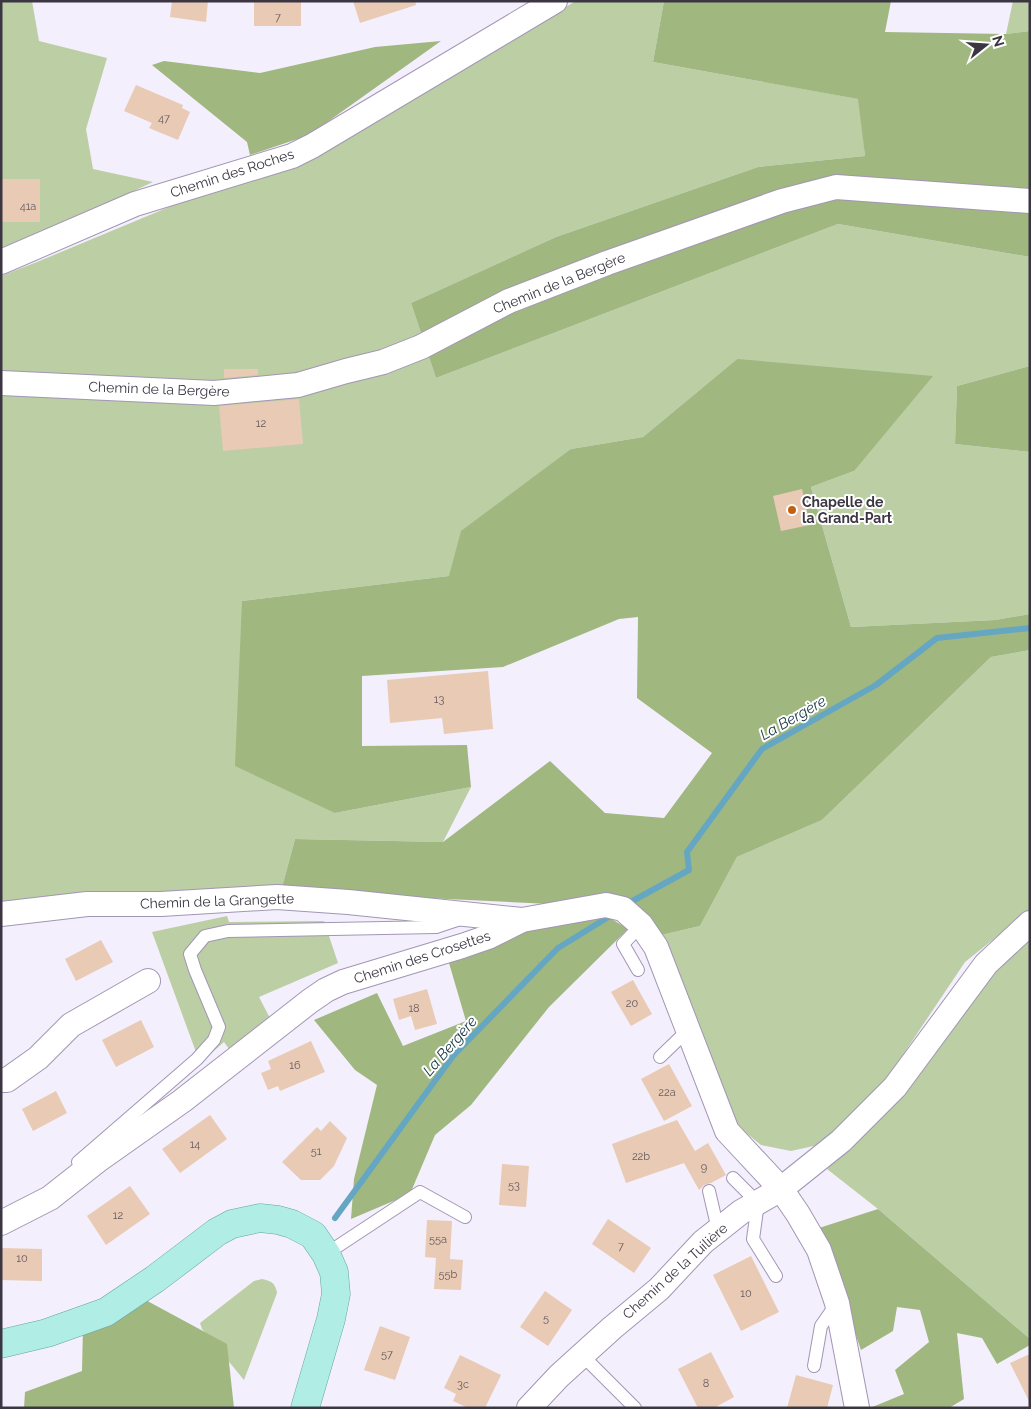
<svg xmlns="http://www.w3.org/2000/svg" width="1031" height="1409" font-family="Raleway,sans-serif">
<rect width="100%" height="100%" fill="#f4effc"/>
<g fill="#bbcea4">
<path d="M1 1H32L39 41 107 58 86 129 93 169 153 182 1 253Z"/>
<path d="M576 1H664L653 62 859 99 865 156 758 167 556 237 411 303 436 378 838 224 1030 257V366L957 386 955 444 1030 452V614L995 620 851 627 811 487 854 471 737 359 643 437 571 449 449 576 242 601 335 813 471 787 443 842 295 839 281 891 90 897 1 902V276L37 262 193 197 338 145 489 51Z"/>
<path d="M1013 1H1030V31L1006 34Z"/>
<path d="M1030 650V910L965 962 884 1083 818 1145 791 1151 761 1145 735 1124 657 936 700 926 737 857 822 820 991 657Z"/>
<path d="M227 916 229 922 324 921 338 963 259 997 272 1022 232 1053 224 1042 200 1063 152 932Z"/>
<path d="M1030 935V1339L878 1209 827 1169 891 1107 1014 948Z"/>
<path d="M262 1279C272 1281 275 1283 277 1293L244 1380 202 1329 200 1323 254 1281Z"/>
</g>
<g fill="#a0b780">
<path d="M664 1H891L885 32 1006 34 1030 31V257L838 224 436 378 411 303 556 237 758 167 865 156 858 99 653 62Z"/>
<path d="M441 41 309 135 250 155 247 142 152 65 164 61 260 73 375 47Z"/>
<path d="M737 359 933 376 854 471 811 487 851 627 995 620 1030 614V650L991 657 822 820 737 857 700 926 657 936 632 908 281 891 295 839 443 842 550 761 605 813 664 818 712 753 637 698 638 617 619 619 503 667 362 676V746L467 745 471 787 335 813 235 766 242 601 449 576 461 531 571 449 643 437Z"/>
<path d="M1030 366V452L955 444 957 386Z"/>
<path d="M605 915 628 929 549 1007 471 1105 435 1135 410 1194 351 1219 354 1179 377 1085 355 1070 314 1020 377 993 403 1046 466 1021 449 963 524 929Z"/>
<path d="M878 1209 1030 1339V1345L997 1364 982 1338 957 1333 964 1399 949 1408H870L904 1394 895 1370 929 1342 920 1310 897 1307 893 1331 861 1350 819 1228Z"/>
<path d="M140 1297 227 1344 234 1408H24L25 1392 82 1371 83 1326Z"/>
</g>
<g fill="none" stroke-linecap="round" stroke-linejoin="round">
<g stroke="#65a7c3" stroke-width="6">
<path d="M627 904 689 870 687 852 762 749 876 685 937 638 1030 628"/>
<path d="M335 1218 453 1056 558 948 610 916"/>
</g>
</g>
<g fill="#e9cab5">
<path d="M172 1H208L206 22 170 17Z"/>
<rect x="254" y="1" width="47" height="25"/>
<path d="M353 1H415L416 5 360 23Z"/>
<path d="M136 85 183 105 182 108 190 112 178 140 149 128 152 123 124 111Z"/>
<rect x="1" y="179" width="39" height="43"/>
<path d="M224 369H258V375L224 378Z"/>
<path d="M299 399 303 444 223 451 219 406Z"/>
<path d="M802 489 810 525 781 531 773 496Z"/>
<path d="M488 671 493 729 444 734 442 718 390 723 387 680Z"/>
<path d="M101 940 113 962 76 981 65 959Z"/>
<path d="M633 980 652 1014 631 1026 611 992Z"/>
<path d="M427 989 437 1024 415 1030 411 1016 399 1020 393 999Z"/>
<path d="M141 1020 154 1047 116 1067 102 1040Z"/>
<path d="M311 1041 325 1072 280 1091 278 1086 268 1090 261 1073 271 1069 268 1061Z"/>
<path d="M669 1064 692 1106 664 1121 641 1079Z"/>
<path d="M56 1091 67 1113 33 1131 22 1109Z"/>
<path d="M210 1115 227 1139 180 1173 162 1149Z"/>
<path d="M677 1120 695 1151 708 1143 726 1175 711 1183 704 1185 699 1190 684 1163 626 1183 612 1144Z"/>
<path d="M330 1121 347 1138 334 1166 320 1180H301L282 1162 317 1127 321 1131Z"/>
<path d="M502 1164 529 1166 526 1207 499 1205Z"/>
<path d="M130 1186 150 1214 106 1245 87 1216Z"/>
<path d="M608 1219 651 1248 634 1273 592 1244Z"/>
<path d="M427 1220 452 1221 450 1259 463 1260 461 1290 434 1289 436 1258 425 1257Z"/>
<path d="M2 1248 42 1249V1281L1 1280Z"/>
<path d="M751 1256 779 1312 741 1331 713 1275Z"/>
<path d="M545 1291 572 1310 548 1346 520 1327Z"/>
<path d="M380 1326 410 1337 395 1380 364 1370Z"/>
<path d="M711 1352 734 1397 714 1408H698L678 1369Z"/>
<path d="M1030 1354V1403L1010 1363Z"/>
<path d="M460 1355 501 1375 485 1408H468L453 1401 456 1394 444 1388Z"/>
<path d="M796 1375 833 1385 827 1408H787Z"/>
</g>
<g fill="none" stroke-linecap="round" stroke-linejoin="round">
<defs>
<g id="lane">
<path d="M638 970 623 944 641 925"/>
<path d="M660 1057 688 1030"/>
<path d="M78 1162 197 1059 214 1040 219 1027 195 970 190 954 205 936 228 931 436 927 460 919"/>
<path d="M733 1178 758 1203 753 1239 776 1276"/>
<path d="M709 1191 718 1230"/>
<path d="M326 1254 420 1192 465 1217"/>
<path d="M582 1355 635 1408"/>
<path d="M814 1366 821 1326 837 1303"/>
</g>
<g id="street">
<path d="M1 262 135 204 292 156 312 146 555 1"/>
<path d="M1 383 214 393 298 385 346 371 383 362 421 347 509 301 607 263 782 201 836 187 1030 201"/>
<path d="M1 914 87 904H161L277 897 348 902 522 920"/>
<path d="M1 1080H7L38 1058 71 1025 148 981"/>
<path d="M1 1223 50 1198 97 1161 182 1101 310 1001 326 990 343 982 462 946 488 937 522 920 606 905 623 909 641 925 656 947 727 1131 781 1189 798 1214 819 1250 837 1303 857 1408"/>
<path d="M529 1408 559 1376 612 1328 659 1289 703 1242 741 1212 781 1189 841 1141 895 1087 986 964 1030 923"/>
</g>
<path id="primary" d="M1 1344 47 1333 106 1312 155 1279 217 1232 232 1224 260 1218 278 1220 292 1224 313 1235 326 1254 334 1272 336 1294 331 1319 305 1408"/>
</defs>
<use href="#lane" stroke="#a296b4" stroke-width="14"/>
<use href="#street" stroke="#a296b4" stroke-width="26"/>
<use href="#primary" stroke="#63a5a0" stroke-width="29"/>
<use href="#lane" stroke="#fff" stroke-width="12"/>
<use href="#street" stroke="#fff" stroke-width="24"/>
<use href="#primary" stroke="#afede5" stroke-width="28"/>
</g>
<circle fill="#bf6214" stroke="#fff" stroke-width="2" cx="792" cy="510" r="5"/>
<g text-anchor="middle" stroke-width="4" stroke-linejoin="round" paint-order="stroke">
<g font-size="11" fill="#665b5f">
<text x="278" y="21">7</text>
<text x="164" y="122">47</text>
<text x="28" y="210">41a</text>
<text x="261" y="427">12</text>
<text x="439" y="703">13</text>
<text x="632" y="1007">20</text>
<text x="414" y="1012">18</text>
<text x="295" y="1069">16</text>
<text x="667" y="1096">22a</text>
<text x="195" y="1148">14</text>
<text x="316" y="1155">51</text>
<text x="641" y="1160">22b</text>
<text x="704" y="1171">9</text>
<text x="514" y="1189">53</text>
<text x="118" y="1219">12</text>
<text x="438" y="1243">55a</text>
<text x="621" y="1250">7</text>
<text x="22" y="1262">10</text>
<text x="448" y="1278">55b</text>
<text x="746" y="1297">10</text>
<text x="546" y="1322">5</text>
<text x="387" y="1358">57</text>
<text x="706" y="1387">8</text>
<text x="463" y="1388">3c</text>
</g>
<g font-size="14" fill="#3b3642" stroke="#fff">
<text transform="translate(232 173) rotate(-18)" y="5">Chemin des Roches</text>
<text transform="translate(559 283) rotate(-22)" y="5">Chemin de la Bergère</text>
<text transform="translate(159 389) rotate(2)" y="5">Chemin de la Bergère</text>
<text transform="translate(217 901) rotate(-2)" y="5">Chemin de la Grangette</text>
<text transform="translate(422 957) rotate(-18)" y="5">Chemin des Crosettes</text>
<text transform="translate(675 1271) rotate(-42)" y="5">Chemin de la Tuilière</text>
</g>
<g font-size="14" font-weight="bold" fill="#3b3642" stroke="#fff" text-anchor="start">
<text x="802" y="507">Chapelle de<tspan x="802" dy="16">la Grand-Part</tspan></text>
</g>
<g font-size="15" font-style="italic" fill="#13333f" stroke="#fff">
<text transform="translate(793 718) rotate(-30)" y="5">La Bergère</text>
<text transform="translate(450 1046) rotate(-49)" y="5">La Bergère</text>
</g>
</g>
<rect width="1031" height="1409" fill="none" stroke="#3b3642" stroke-width="5"/>
<g transform="translate(986 45) rotate(73)" stroke="#ffffff" stroke-width="4" paint-order="stroke">
<path d="M0-4L9 19L0 12L-9 19Z" fill="#3b3642"/>
<text y="-8" font-size="14" font-weight="bold" text-anchor="middle" fill="#3b3642">N</text>
</g>
</svg>
